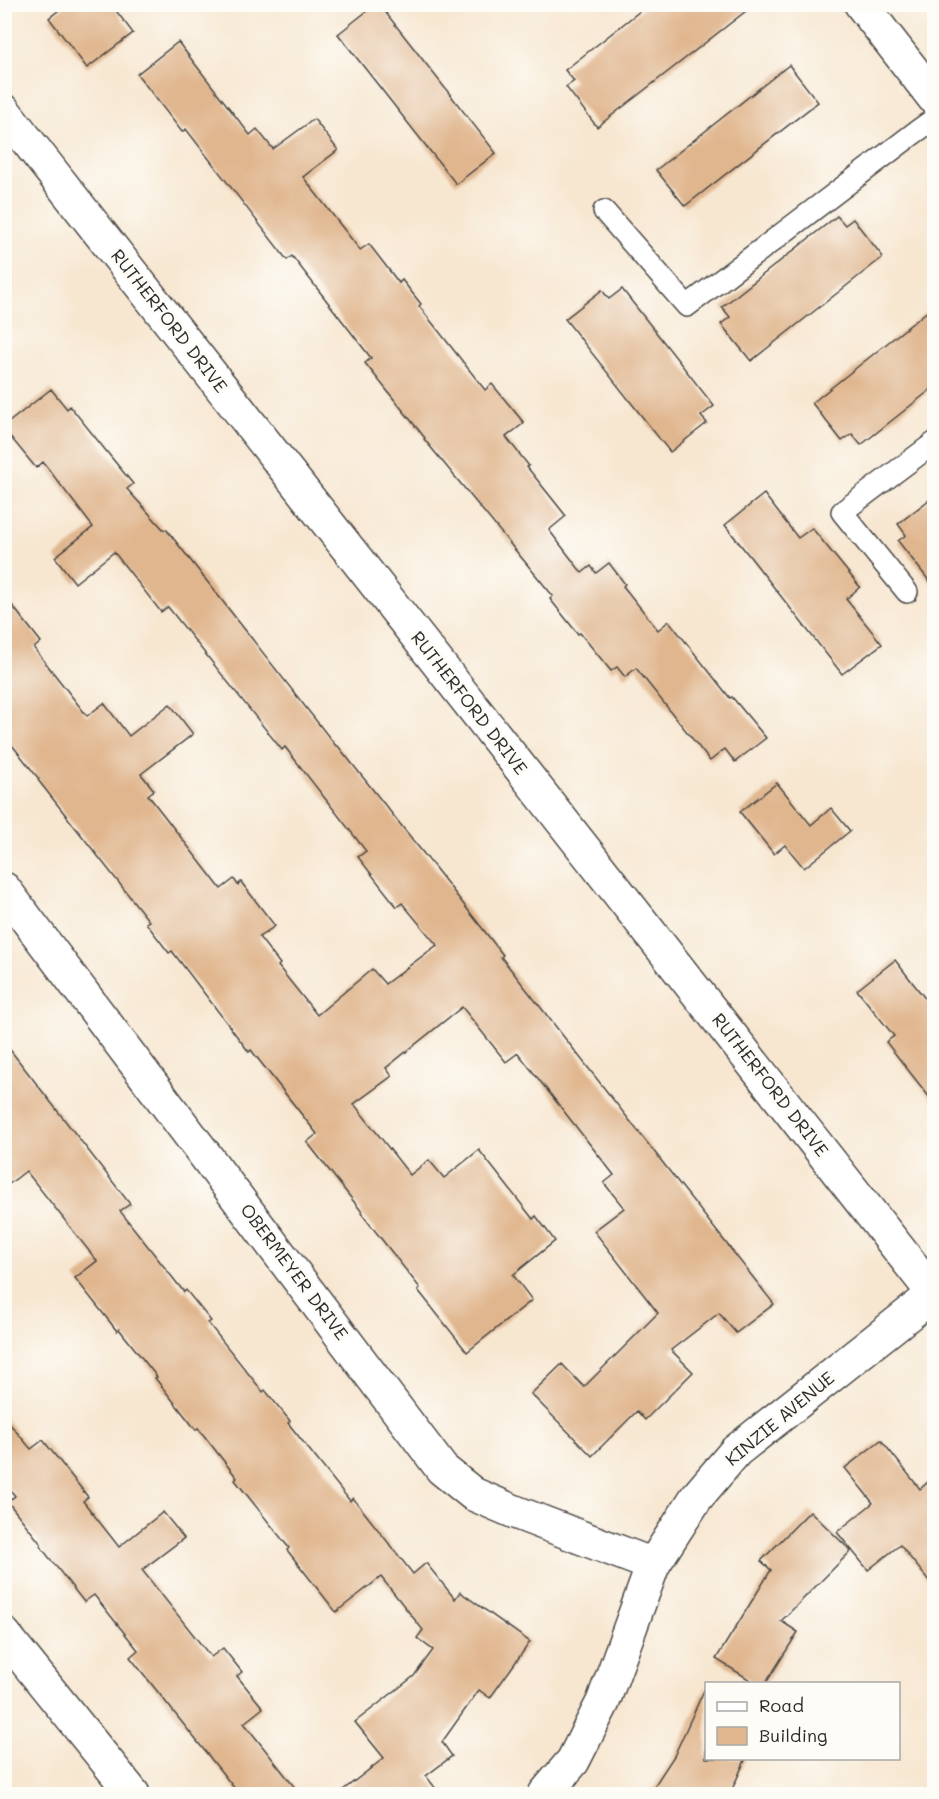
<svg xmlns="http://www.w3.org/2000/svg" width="939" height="1799" font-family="Mali,sans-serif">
<rect width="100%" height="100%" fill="#fdfcf7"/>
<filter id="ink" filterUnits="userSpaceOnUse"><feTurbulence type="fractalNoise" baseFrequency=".0167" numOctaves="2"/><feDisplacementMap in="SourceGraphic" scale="12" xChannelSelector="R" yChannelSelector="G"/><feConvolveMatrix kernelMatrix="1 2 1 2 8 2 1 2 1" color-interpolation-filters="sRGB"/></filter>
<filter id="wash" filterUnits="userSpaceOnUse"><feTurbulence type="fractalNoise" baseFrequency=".008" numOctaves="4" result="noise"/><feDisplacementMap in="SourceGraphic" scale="24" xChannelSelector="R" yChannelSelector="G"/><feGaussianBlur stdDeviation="1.35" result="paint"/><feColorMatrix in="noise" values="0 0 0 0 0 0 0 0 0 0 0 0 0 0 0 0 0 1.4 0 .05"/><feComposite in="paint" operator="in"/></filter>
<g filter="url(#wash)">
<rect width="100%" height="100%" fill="#f7e7d1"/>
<g id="blocks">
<g fill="#e0b68e">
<path d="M67 4H111L133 33 87 68 49 18Z"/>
<path d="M376 4H379L496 153 456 184 338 34Z"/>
<path d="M649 4H755L597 127 566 87 574 81 565 70Z"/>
<path d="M178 42 250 135 257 129 273 149 314 119 338 150 303 177 360 250 369 244 399 283 402 280 421 304 419 306 485 390 492 384 524 423 506 437 529 466 527 467 566 516 549 530 582 573 591 566 596 573 609 563 625 584 623 586 658 630 669 621 730 698 732 697 766 738 735 762 725 749 710 761 636 668 625 677 617 667 611 671 580 633 578 634 550 599 553 596 424 439 425 438 365 363 371 358 292 256 287 260 186 129 182 132 137 74Z"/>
<path d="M789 65 818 102 685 206 656 170Z"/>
<path d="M837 216 845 225 853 219 883 257 751 361 721 324 730 317 722 307Z"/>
<path d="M622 289 714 406 701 416 707 423 670 452 565 319 602 290 609 299Z"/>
<path d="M934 306V387L861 445 852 434 842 441 812 403Z"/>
<path d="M51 389 67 409 70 406 111 457 133 484 127 489 164 530 166 529 336 746H338L440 874 503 955 501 957 774 1304 736 1333 719 1313 671 1350 693 1372 645 1420 637 1411 592 1456 531 1394 562 1364 584 1387 658 1313 594 1231 624 1208 604 1183 614 1175 518 1053 506 1062 462 1007 386 1068 392 1076 354 1104 410 1175 429 1160 444 1178 479 1150 533 1219 536 1216 555 1241 513 1275 532 1300 467 1352 418 1290 420 1288 361 1213 362 1212 307 1142 317 1134 251 1050 249 1052 172 951 169 953 146 923 149 921 38 780 39 779 4 735V595L41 642 34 648 87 716 104 703 129 736 170 704 193 734 141 774 154 790 148 795 221 889 234 879 238 885 241 882 275 926 259 937 280 964 278 966 317 1015 372 969 385 984 437 945 402 903 397 907 358 857 366 851 285 747 282 750 168 607 161 612 114 552 75 583 55 557 93 527 43 462 36 468 4 429V426Z"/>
<path d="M764 494 798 538 812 528 860 587 846 599 882 644 842 674 725 525Z"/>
<path d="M934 496V587L898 541 906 535 898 524Z"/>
<path d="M777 783 811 825 831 808 850 831 804 868 785 845 774 854 740 812Z"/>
<path d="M895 960 934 1010V1103L886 1042 894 1036 857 990Z"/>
<path d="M4 1042 130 1204 120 1211 184 1292 186 1290 211 1321 208 1323 263 1392 265 1390 290 1421 288 1423 350 1501 353 1498 413 1574 426 1563 455 1599 460 1592 530 1642 490 1698 479 1690 442 1742 452 1756 426 1776 440 1794H338L384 1758 355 1722 414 1676 433 1650 417 1638 423 1630 381 1577 336 1612 287 1550 289 1548 235 1480 237 1478 198 1428 196 1430 155 1378 157 1377 119 1329 117 1331 75 1278 97 1261 26 1171 4 1188Z"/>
<path d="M4 1417 31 1449 43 1440 88 1497 83 1501 119 1547 163 1512 184 1538 142 1570 211 1657 223 1648 242 1672 237 1676 263 1708 244 1723 300 1794H239L130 1657 138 1650 94 1595 84 1602 40 1546 41 1544 8 1502 15 1496 4 1482Z"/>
<path d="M881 1440 920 1489 934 1477V1587L900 1545 868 1570 837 1532 873 1503 845 1468Z"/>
<path d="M810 1511 851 1551 781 1621 798 1632 766 1683H755L716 1659 771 1570 761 1561Z"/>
<path d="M706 1686V1758H746L730 1794H649L674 1756Z"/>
</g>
</g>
</g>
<g filter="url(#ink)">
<use href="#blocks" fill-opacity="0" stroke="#4a4744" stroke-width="1.5"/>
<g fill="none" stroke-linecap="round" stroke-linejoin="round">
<defs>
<g id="service">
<path d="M604 211 687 306 913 134 934 119"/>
<path d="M907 592 842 512 934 443"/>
</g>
<g id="minor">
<path d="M861 4 934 98"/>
<path d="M4 111 934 1294"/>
<path d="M4 889 442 1469 473 1494 515 1512 653 1565"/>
<path d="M4 1634 133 1794"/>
<path d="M545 1794 573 1761 603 1702 653 1565 696 1498 736 1451 934 1294"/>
</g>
</defs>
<use href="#service" stroke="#4a4744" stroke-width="24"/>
<use href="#minor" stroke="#4a4744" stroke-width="36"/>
<use href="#service" stroke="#fff" stroke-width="21"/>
<use href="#minor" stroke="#fff" stroke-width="33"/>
</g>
</g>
<g text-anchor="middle" stroke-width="6" stroke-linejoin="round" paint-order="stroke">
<g font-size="18" fill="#2b2b2b" stroke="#fdfcf7">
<text transform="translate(169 321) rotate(52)" y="6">RUTHERFORD DRIVE</text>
<text transform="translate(469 703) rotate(52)" y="6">RUTHERFORD DRIVE</text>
<text transform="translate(770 1085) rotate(52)" y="6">RUTHERFORD DRIVE</text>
<text transform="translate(294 1272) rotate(53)" y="6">OBERMEYER DRIVE</text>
<text transform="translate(780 1419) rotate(-40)" y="6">KINZIE AVENUE</text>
</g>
</g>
<rect width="939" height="1799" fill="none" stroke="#fdfcf7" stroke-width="24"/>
<rect x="705" y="1682" width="195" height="78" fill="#fdfcf7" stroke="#a9a8a5" stroke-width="1.5"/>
<rect x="717" y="1702" width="30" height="9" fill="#ffffff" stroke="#a9a8a5" stroke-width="1.5"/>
<text x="759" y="1712" font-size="18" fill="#2b2b2b">Road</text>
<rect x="717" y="1727" width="30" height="18" fill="#e0b68e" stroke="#a9a8a5" stroke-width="1.5"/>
<text x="759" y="1742" font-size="18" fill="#2b2b2b">Building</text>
</svg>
